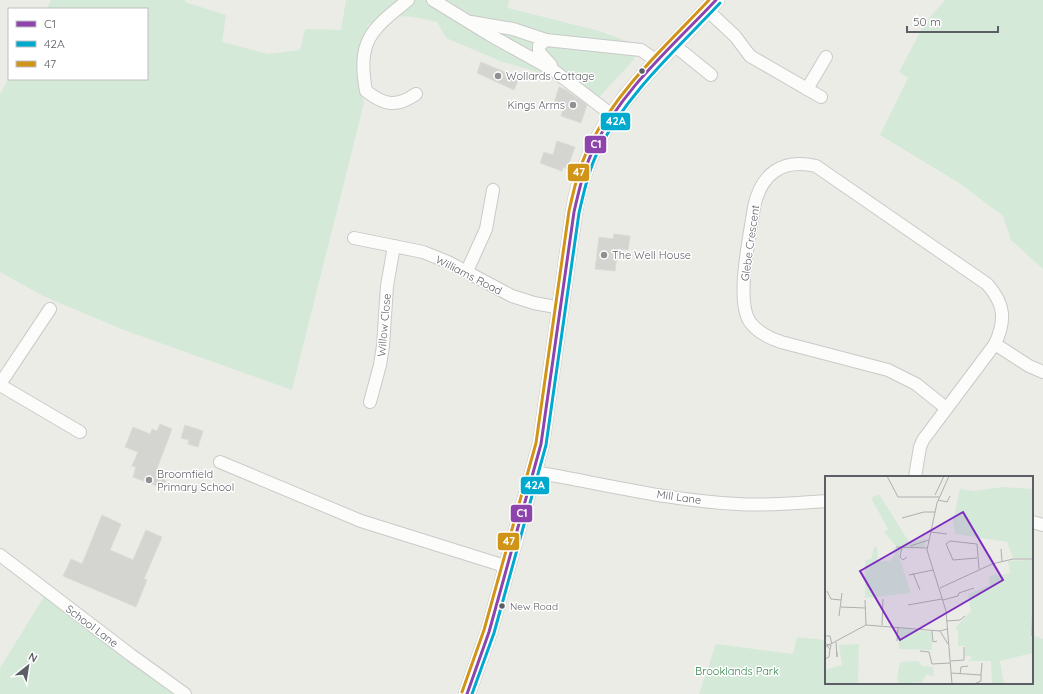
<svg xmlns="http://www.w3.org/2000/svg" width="1043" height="694" font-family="Quicksand,sans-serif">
<rect width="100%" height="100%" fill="#ecece7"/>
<g fill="#d4e9d7">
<path d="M51 0H185V2L226 15 222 42 268 54 300 50 305 29 341 30 346 0H509L508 8 599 31 643 47 630 64 599 97 531 70 500 61 446 38 437 22C414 16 389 12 368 25L359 71 364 103 292 390 124 330 43 296 0 272V94L9 78V79H147V9H46Z"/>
<path d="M945 0H1043V269L1011 240 1003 216 959 183 880 135 908 78 899 72 925 23Z"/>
<path d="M45 595 179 694H0V668Z"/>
<path d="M1032 635 1043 639V694H699L716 644 793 654 797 637 826 640V683H1032Z"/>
</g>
<g fill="#d4d4d1" stroke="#dcdbd6">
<path d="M481 62 519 78 514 90 477 73Z"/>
<path d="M559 87 566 90 587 105 581 123 561 116 564 107 554 103Z"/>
<path d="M557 141 575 147 567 169 563 167 562 171 540 163 544 152 553 155Z"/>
<path d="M614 234 630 236 628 250 618 249 615 271 595 269 599 237 613 239Z"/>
<path d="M160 424 172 429 156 471 168 476 162 488 133 477 136 467 132 466 138 452 125 447 133 427 150 434 152 429 157 431Z"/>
<path d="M185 425 203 431 198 447 188 444 189 440 181 438Z"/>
<path d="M102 515 121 524 110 550 133 560 146 530 162 537 144 579 147 580 136 607 63 576 71 559 82 564Z"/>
</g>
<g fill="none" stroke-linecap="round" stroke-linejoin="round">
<defs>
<g id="minor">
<path d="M408 0C371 30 357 40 366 91 384 105 396 108 416 94"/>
<path d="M433 0 490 35 553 70 612 115"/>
<path d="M707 10 735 36 750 56 821 97"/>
<path d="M471 22 513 29 546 40 641 50 657 61"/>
<path d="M546 40 539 46V52L551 65"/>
<path d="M674 45 711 75"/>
<path d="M807 89 826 57"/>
<path d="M354 238 423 252 448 262 512 296 534 303 561 308"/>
<path d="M467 271 486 229 493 190"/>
<path d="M995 344 1029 366 1043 372"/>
<path d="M0 384 50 309"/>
<path d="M0 385 80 432"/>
<path d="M370 402 380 365 383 346 387 286 394 246"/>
<path d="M220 462 361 521 508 567"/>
<path d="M534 472C601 483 669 501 738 504 768 506 797 503 826 501"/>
<path d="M915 477 920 447 923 440 995 344C1006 320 1005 304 987 284L816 166C782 158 761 174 754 207 750 235 735 301 750 322 758 333 769 338 781 342L888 370 916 384 946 408"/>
<path d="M1032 522 1043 525"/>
<path d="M0 555 131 655 185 694"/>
</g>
<path id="secondary" d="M467 694 489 632 541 444 574 212C589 115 655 68 716 0"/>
</defs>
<use href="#minor" stroke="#c9cac9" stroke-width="14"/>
<use href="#secondary" stroke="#c8c8c8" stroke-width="18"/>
<use href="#minor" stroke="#fcfcfb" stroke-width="12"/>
<use href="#secondary" stroke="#fcfcfb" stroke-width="17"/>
<defs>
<path id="bus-1" d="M467 694 489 632 541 444 574 212C579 190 584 168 594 148 621 90 673 46 716 0"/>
<path id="bus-2" d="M472 694 494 633 546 445 579 213C584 191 589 169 599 149 628 92 677 49 720 3"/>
<path id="bus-3" d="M462 692 484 630 536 443 569 211C574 189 579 166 590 145 618 88 667 45 709 0"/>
</defs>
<use href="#bus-1" stroke="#fff" stroke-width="6"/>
<use href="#bus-2" stroke="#fff" stroke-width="6"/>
<use href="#bus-3" stroke="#fff" stroke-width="6"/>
<use href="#bus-1" stroke="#8e44ad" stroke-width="3"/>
<use href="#bus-2" stroke="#00a9ce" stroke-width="3"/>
<use href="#bus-3" stroke="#d09419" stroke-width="3"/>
</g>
<g fill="#5c5e65" stroke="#fff" stroke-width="1.5">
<circle cx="642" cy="71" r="3.5"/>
<circle cx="502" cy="606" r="3.5"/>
</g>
<g fill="#8e9092" stroke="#fff" stroke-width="1.5">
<circle cx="498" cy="76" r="4"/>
<circle cx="573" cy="105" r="4"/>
<circle cx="604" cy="255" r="4"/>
<circle cx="149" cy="480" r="4"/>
</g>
<g text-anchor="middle" stroke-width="3" stroke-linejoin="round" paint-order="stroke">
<g font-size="10" fill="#5c5e65" stroke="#fff" text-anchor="start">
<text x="510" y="610">New Road</text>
</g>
<g font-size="11" fill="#5c5e65" stroke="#fff" text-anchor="start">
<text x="506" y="80">Wollards Cottage</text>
<text x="565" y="109" text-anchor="end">Kings Arms</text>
<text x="612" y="259">The Well House</text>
<text x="157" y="478">Broomfield<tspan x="157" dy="13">Primary School</tspan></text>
</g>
<g font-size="11" fill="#5c5e65" stroke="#fff">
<text transform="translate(750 243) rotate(-82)" y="4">Glebe Crescent</text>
<text transform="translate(469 275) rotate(27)" y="4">Williams Road</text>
<text transform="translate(384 325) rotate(-85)" y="4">Willow Close</text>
<text transform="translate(679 497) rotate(8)" y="4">Mill Lane</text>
<text transform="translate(92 626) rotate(37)" y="4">School Lane</text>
</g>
<g font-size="11" fill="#34844b" stroke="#fff">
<text x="737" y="675">Brooklands Park</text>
</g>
</g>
<g transform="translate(825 476)">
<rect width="208" height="208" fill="#ecece7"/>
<path d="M178 11 208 13V82H188L182 66 130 58 128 45 135 13 149 15ZM54 18 84 66 101 63 100 71 79 73 73 77 86 117 40 122V84L46 83 49 71H52L53 85H65L70 79 68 72 72 71 59 56 63 53 46 22ZM206 84 208 85V177L175 185 179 208H167L166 185H142L146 183V180H140V170H133V155L130 152 146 135 143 118 165 109 163 101 171 98 172 100 185 97 183 85ZM73 152 107 156V174L74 173ZM34 168 33 208H1L0 194 17 189 14 169ZM93 185 97 190 108 191 109 200 101 199 97 206 84 207 104 208H74L72 202 75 186Z" fill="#d4e9d7"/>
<path fill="none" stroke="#aeafaf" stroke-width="1" d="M62 0 73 21H114M124 0 112 27 102 74 121 135 127 208M110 19 119 0M113 24 122 26 125 20M77 42 99 36H110M106 56 122 58M85 70 104 64M71 71 102 72M77 71 75 81 78 84 82 81M176 73 177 85M152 82 128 84 121 68 125 65 152 68 154 93M88 97 95 114M84 99 108 94M115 112 167 88 188 83H208M2 115 6 123 16 124M40 124 41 149M118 124 133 120 134 117 149 112M83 129 117 123M16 131 40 132M14 140 17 117M122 145 135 144 140 140M57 149 58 123M107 155 108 166 112 165M115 155 123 168M0 160H5L7 168M207 160 208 114M72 165 73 151M11 166 12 181V176M0 168 6 169 5 173 2 170M0 171 41 149 115 155 122 153M95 175 104 176 107 188 125 187M0 183 4 181 5 173M126 185 139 184V171M126 197 156 199 157 187M135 198 136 191 143 190M149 208 156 205V199"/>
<path fill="#7b2cbf" fill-opacity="0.15" stroke="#7b2cbf" stroke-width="2" d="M138 36 178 104 75 164 35 95Z"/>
<rect width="208" height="208" fill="none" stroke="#5c5e65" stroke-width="2"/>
</g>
<g stroke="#fff" stroke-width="1.5">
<rect x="600" y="112" width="31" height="19" rx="4" fill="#00a9ce"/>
<rect x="584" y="135" width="23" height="19" rx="4" fill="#8e44ad"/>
<rect x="567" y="163" width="23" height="19" rx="4" fill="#d09419"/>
<rect x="520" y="476" width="30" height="19" rx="4" fill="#00a9ce"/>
<rect x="510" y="504" width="23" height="19" rx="4" fill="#8e44ad"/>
<rect x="497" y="532" width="23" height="19" rx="4" fill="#d09419"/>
</g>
<g font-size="11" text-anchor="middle" font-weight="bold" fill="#fff">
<text x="616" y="125">42A</text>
<text x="596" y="148">C1</text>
<text x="579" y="176">47</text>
<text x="535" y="489">42A</text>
<text x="522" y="517">C1</text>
<text x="509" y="545">47</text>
</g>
<rect x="8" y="8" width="140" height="72" fill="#ffffff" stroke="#bebfc1"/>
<rect x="16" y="21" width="20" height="6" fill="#8e44ad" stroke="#bebfc1"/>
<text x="44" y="28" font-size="12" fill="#5c5e65">C1</text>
<rect x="16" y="41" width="20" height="6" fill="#00a9ce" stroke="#bebfc1"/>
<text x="44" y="48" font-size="12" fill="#5c5e65">42A</text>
<rect x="16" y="61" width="20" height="6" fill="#d09419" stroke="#bebfc1"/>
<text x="44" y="68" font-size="12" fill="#5c5e65">47</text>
<g transform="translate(28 666) rotate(30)" stroke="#ffffff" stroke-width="3" paint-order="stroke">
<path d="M0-3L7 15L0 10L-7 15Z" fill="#5c5e65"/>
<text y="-6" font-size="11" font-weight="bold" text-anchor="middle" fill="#5c5e65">N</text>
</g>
<path d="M907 26v6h91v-6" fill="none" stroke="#5c5e65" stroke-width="2"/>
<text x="913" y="26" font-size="12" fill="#5c5e65" stroke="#ffffff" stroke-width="3" paint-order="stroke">50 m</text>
</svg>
